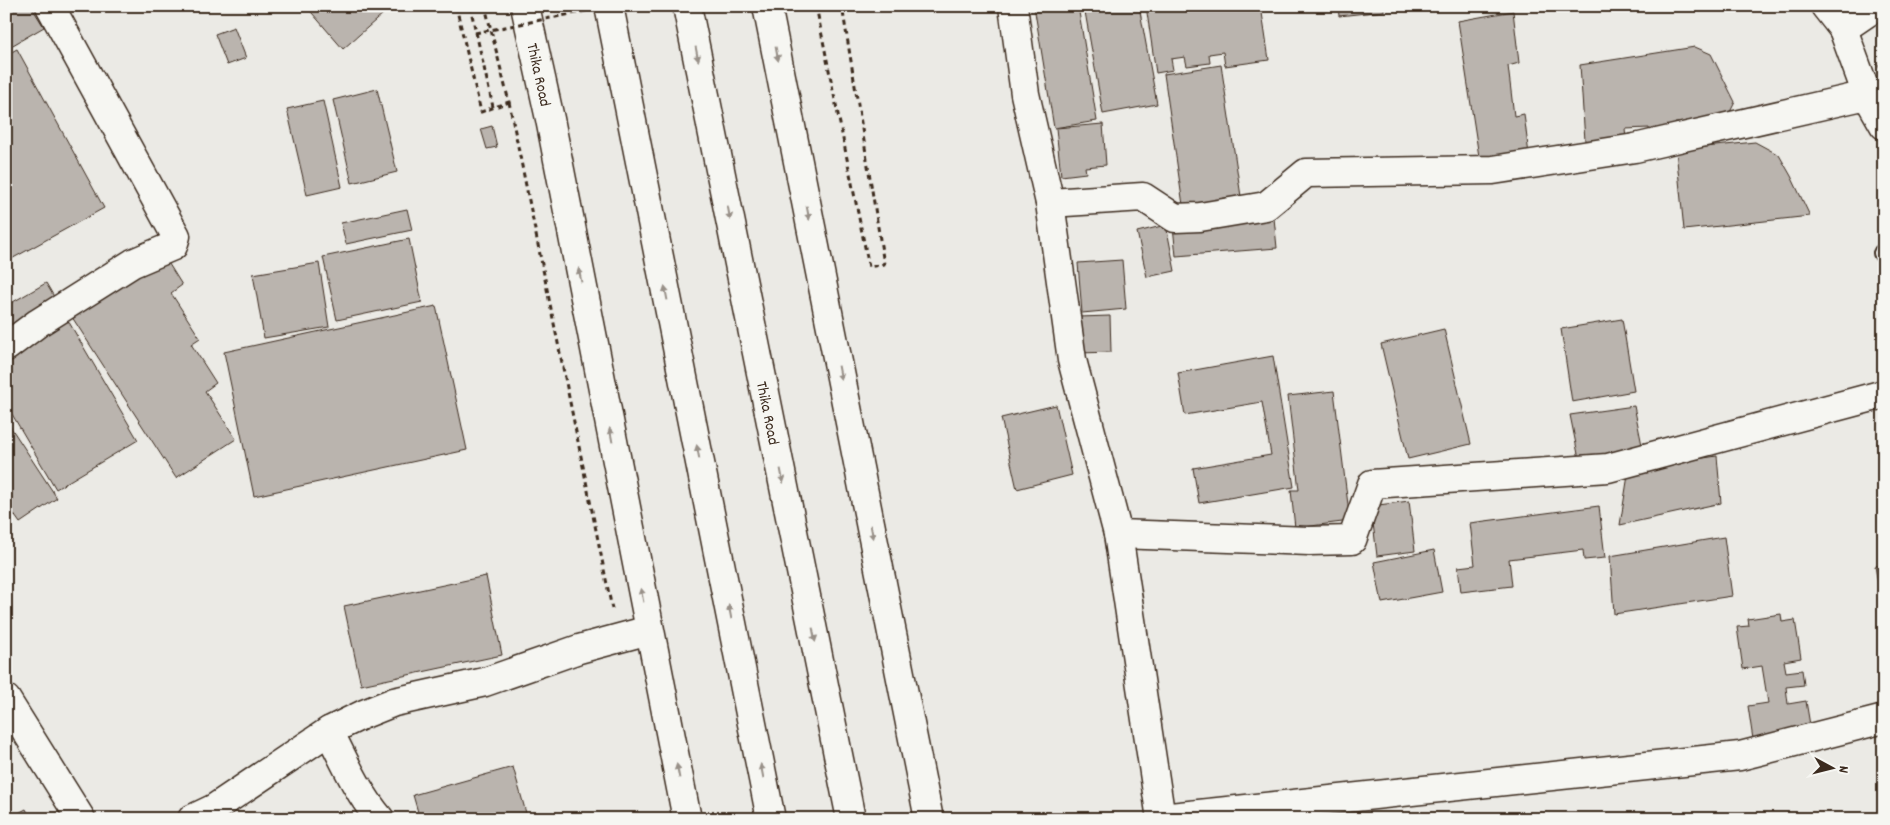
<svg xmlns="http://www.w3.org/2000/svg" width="1890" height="825" font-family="Dekko,sans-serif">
<rect width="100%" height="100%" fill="#ebeae5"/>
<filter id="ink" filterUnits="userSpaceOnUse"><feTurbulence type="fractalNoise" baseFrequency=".02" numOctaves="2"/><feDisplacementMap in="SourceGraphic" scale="10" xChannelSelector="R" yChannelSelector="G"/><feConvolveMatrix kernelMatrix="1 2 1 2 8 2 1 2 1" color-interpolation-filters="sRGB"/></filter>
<g filter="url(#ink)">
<g fill="#bab4ae" stroke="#3b2a1e">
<path d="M6 6H31L44 27 6 49Z"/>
<path d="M306 6H379L384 13 343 49Z"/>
<path d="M1034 6H1078L1097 121 1054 128Z"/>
<path d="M1084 6H1139L1157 104 1103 114Z"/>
<path d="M1146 6H1261L1269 60 1225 66 1223 52 1209 54 1210 63 1187 66 1185 57 1171 59 1173 70 1156 73Z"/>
<path d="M1338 6H1384V11L1339 16Z"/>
<path d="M1513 11 1519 63 1508 66 1514 116 1524 114 1529 155 1480 163 1458 21Z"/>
<path d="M234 27 246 58 227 65 215 34Z"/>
<path d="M1695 47 1711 54 1735 102 1730 112 1699 122 1675 123V133L1650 135 1649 128 1625 129 1626 140 1585 141 1580 65Z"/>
<path d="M17 49 104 208 6 262V55Z"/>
<path d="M1884 61V74L1878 65Z"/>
<path d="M1221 65 1242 203 1184 212 1164 74Z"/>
<path d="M377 89 397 172 352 183 333 100Z"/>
<path d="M323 101 342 187 307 195 287 109Z"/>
<path d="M1103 124 1106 165 1085 167 1086 173 1061 176 1056 128Z"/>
<path d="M492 126 497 147 487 149 481 129Z"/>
<path d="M1755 142 1779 155 1791 176 1810 216 1684 230 1676 150Z"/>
<path d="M407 209 412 230 346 244 341 223Z"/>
<path d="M1274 218 1277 248 1176 256 1173 226Z"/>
<path d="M1166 225 1175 271 1147 277 1137 232Z"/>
<path d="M409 239 422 302 337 320 323 257Z"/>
<path d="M154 240 182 285 171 293 200 338 191 344 216 383 205 391 236 439 176 478 61 300Z"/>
<path d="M1122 260 1126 309 1082 313 1078 263Z"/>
<path d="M319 263 329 327 264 338 253 274Z"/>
<path d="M46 283 138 440 56 489 6 404V306Z"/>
<path d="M436 306 467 450 254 496 224 352Z"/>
<path d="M1110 316 1111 352 1080 353 1079 317Z"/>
<path d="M1622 319 1634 391 1572 402 1561 329Z"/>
<path d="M1444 329 1471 444 1408 459 1381 344Z"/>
<path d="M1273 356 1294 487 1199 503 1193 468 1271 455 1262 402 1185 415 1178 373Z"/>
<path d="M1334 391 1350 521 1295 528 1291 490H1299L1288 396Z"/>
<path d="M1056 405 1072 475 1017 489 1001 418Z"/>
<path d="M1634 406 1643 450 1579 459 1570 415Z"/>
<path d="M6 420 57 498 20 523 6 503Z"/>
<path d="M1717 456 1721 503 1620 525 1629 469Z"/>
<path d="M1409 501 1415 551 1377 556 1371 506Z"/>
<path d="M1599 506 1605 558 1584 560 1583 550 1509 559 1512 586 1461 592 1458 567 1475 565 1470 523Z"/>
<path d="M1724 537 1732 596 1614 614 1610 556Z"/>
<path d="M1434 550 1442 592 1382 603 1374 562Z"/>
<path d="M1884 565V619L1875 566Z"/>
<path d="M486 576 502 655 361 685 344 606Z"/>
<path d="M1781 614 1782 622 1795 620 1801 658 1784 661 1786 672 1802 670 1804 685 1786 687 1788 704 1806 701 1812 737 1754 746 1748 706 1768 703 1762 666 1743 669 1737 627 1749 626 1748 619Z"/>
<path d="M513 767 526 813 505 819H420L413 795Z"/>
<path d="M26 809 31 819H7Z"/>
</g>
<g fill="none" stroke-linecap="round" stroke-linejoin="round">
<defs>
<path id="lane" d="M1882 253 1884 256"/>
<g id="street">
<path d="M1013 6 1025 94 1050 203 1072 360 1118 534 1161 819"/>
<path d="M1825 6 1843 29 1867 95 1884 125"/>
<path d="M1843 29 1877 6"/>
<path d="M1050 203 1143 197 1175 218 1200 217 1266 206 1306 173 1493 170 1635 148 1867 95"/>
<path d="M6 347 38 323 133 263 173 246 176 236 50 6"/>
<path d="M1118 534 1309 541 1352 540 1372 484 1608 468 1884 394"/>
<path d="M6 699 81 819"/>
<path d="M1161 818 1740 756 1884 719"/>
<path d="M192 819 213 809 329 731"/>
<path d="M380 819C358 793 344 761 329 731L364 714 394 702 485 682 579 649 649 630"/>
</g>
<g id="secondary">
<path id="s1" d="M525 6 550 119 687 819"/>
<path d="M767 6 929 819"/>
</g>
<g id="highway">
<path d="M609 6 771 819"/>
<path id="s2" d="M687 6 851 819"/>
</g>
</defs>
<use href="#lane" stroke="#3b2a1e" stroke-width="20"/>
<use href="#street" stroke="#3b2a1e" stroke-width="31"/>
<use href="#secondary" stroke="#3b2a1e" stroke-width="31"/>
<use href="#highway" stroke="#3b2a1e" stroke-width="31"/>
<g stroke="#3b2a1e" stroke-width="3" stroke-dasharray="5 4" stroke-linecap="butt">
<path d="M456 6 481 112 509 102 485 6"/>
<path d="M470 6 493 107"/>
<path d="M816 6 869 267 884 264 842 6"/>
<path d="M509 102 612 609"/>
</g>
<use href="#lane" stroke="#f6f6f2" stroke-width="16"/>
<use href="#street" stroke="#f6f6f2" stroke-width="28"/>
<use href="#secondary" stroke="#f6f6f2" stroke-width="28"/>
<use href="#highway" stroke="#f6f6f2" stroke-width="28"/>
<path stroke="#3b2a1e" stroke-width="3" stroke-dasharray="5 4" stroke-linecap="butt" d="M475 33 611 6"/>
</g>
<defs><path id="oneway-solid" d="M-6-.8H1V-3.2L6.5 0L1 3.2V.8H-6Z" transform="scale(1.25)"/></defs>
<g fill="#989088">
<use href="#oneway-solid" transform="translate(697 54) rotate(79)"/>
<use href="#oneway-solid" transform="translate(777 54) rotate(79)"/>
<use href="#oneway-solid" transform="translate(729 213) rotate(79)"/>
<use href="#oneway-solid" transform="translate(808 213) rotate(79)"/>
<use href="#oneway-solid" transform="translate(580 275) rotate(-101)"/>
<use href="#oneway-solid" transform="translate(666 293) rotate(-101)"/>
<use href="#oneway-solid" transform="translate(840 373) rotate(79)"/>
<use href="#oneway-solid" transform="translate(611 435) rotate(-101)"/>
<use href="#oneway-solid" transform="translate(698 452) rotate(-101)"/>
<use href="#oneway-solid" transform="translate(782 476) rotate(79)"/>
<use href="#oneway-solid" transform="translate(872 532) rotate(79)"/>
<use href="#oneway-solid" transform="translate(642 595) rotate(-101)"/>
<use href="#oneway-solid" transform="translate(730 612) rotate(-101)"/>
<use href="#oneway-solid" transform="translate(814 635) rotate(79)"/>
<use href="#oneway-solid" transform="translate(678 771) rotate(-101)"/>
<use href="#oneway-solid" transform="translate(762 771) rotate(-101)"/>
</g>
</g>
<g text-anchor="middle" stroke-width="4.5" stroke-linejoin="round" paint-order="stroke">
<g font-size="16" fill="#3b2a1e" stroke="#f6f6f2">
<text dy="6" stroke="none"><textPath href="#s1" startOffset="70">Thika Road</textPath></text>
<text dy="6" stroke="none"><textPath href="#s2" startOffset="415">Thika Road</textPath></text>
</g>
</g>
<rect width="1890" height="825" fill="none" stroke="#f6f6f2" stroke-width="25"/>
<rect x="12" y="12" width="1865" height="800" fill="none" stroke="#3b2a1e" stroke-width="2" filter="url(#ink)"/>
<g transform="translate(1832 768) rotate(97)" stroke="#f6f6f2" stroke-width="4" paint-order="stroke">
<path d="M0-4L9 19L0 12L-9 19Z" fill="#3b2a1e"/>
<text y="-8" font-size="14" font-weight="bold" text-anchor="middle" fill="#3b2a1e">N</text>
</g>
</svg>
